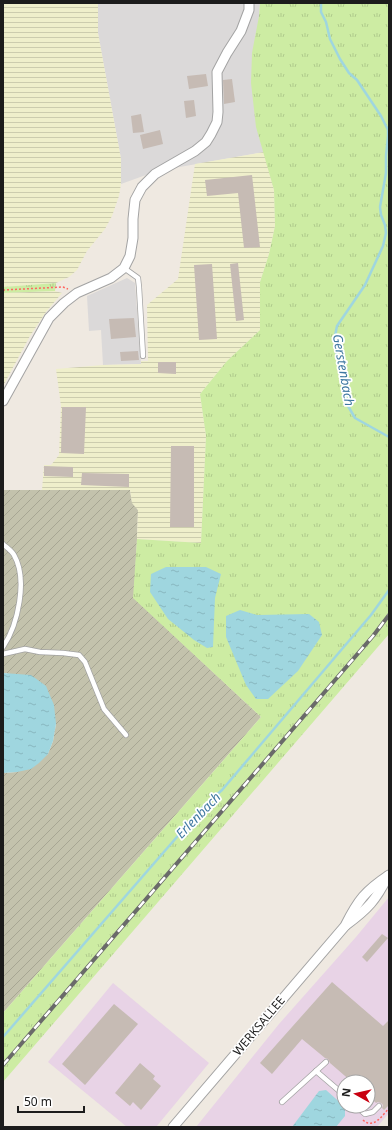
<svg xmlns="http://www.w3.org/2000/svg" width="392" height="1130" font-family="'Noto Sans',sans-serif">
<defs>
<pattern id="construction-furrows" width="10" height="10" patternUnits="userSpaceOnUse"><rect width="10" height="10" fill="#c3c2ac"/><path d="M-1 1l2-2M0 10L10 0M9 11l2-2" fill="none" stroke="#a7a693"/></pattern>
<pattern id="farmland-rules" width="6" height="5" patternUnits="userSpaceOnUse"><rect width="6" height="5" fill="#efefcb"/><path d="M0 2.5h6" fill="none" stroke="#ccccae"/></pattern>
<pattern id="grass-tufts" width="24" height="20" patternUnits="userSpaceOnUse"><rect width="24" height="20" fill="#cdeca3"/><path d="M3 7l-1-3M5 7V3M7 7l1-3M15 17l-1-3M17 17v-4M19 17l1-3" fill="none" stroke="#afca8c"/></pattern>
<pattern id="water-ripples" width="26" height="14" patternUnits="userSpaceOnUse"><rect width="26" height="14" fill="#9fd6df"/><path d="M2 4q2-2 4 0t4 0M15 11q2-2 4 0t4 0" fill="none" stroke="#88b7bf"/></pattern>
</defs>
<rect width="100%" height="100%" fill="#efe9e1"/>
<g fill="#dbd9d9">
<path d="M98 3H260L253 97 264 152 157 171 121 184V159L98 33Z"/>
<path d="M127 278 135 283 141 364 103 365 101 330 89 331 87 296Z"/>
</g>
<g fill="#e8d3e6" fill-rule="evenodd">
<path d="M389 897V1113L377 1127H196L279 1024 356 937ZM344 1082H368V1106H344Z"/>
<path d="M113 983 209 1063 156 1127H127L48 1062Z"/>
</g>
<path fill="url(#construction-furrows)" d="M3 490H130L132 502 138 510 137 539 134 598 261 717 3 1013V773L17 772 48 754 53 741 56 724 7 673H3Z"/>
<g fill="url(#farmland-rules)">
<path d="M3 3H98V33L121 159V184L119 196 112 216 105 229 87 251 77 270 69 277 56 283 3 287Z"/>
<path d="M264 152 274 190 275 226 269 254 260 282V330L227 361 200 394 206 436 201 543 137 539 138 510 132 503 130 490H42L44 465H51L59 455 61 406 56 369 103 365 141 364V361H148L147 305 178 279 195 164Z"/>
<path d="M55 291 62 293 46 312 30 336 3 386V293Z"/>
</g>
<g fill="url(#grass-tufts)">
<path d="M260 3H389V634L3 1082V1013L261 717 133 598 137 539 201 543 206 436 200 394 227 361 260 330V282L269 254 275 226 274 190 256 127 251 83 252 53 259 16Z"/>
<path d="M56 283 55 291 3 293V287Z"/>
</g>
<g fill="url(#water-ripples)">
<path d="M166 567H206L221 574 215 598 213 647 207 648 194 640 168 619 150 592 151 574Z"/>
<path d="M240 610 257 615 309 614 319 622 322 635 298 671 268 699H256L246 685 226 637V616Z"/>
<path d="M3 673 31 675 46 686 54 705 56 724 53 741 48 754 39 763 31 769 17 772 3 773Z"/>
<path d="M326 1090 344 1106H345V1116L336 1127H292L319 1091Z"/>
</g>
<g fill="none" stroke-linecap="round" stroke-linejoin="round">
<g stroke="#9fd6df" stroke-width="2.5">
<path d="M321 3V12L326 22 330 39 340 59 349 73 357 80 381 116 388 130V136L386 156V173L380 207 381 215 385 225 386 233 383 246 365 285 337 326 335 336 336 349 338 364 348 406 355 418 389 437"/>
<path d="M3 1037 203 807 222 790 371 615 389 590"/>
</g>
</g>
<g fill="#c6bbb4">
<path d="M206 74 208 86 189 89 187 76Z"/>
<path d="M232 79 235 102 224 104 223 80Z"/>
<path d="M194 100 196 116 186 118 184 101Z"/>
<path d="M141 114 144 132 133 133 131 116Z"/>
<path d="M160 130 163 144 143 149 140 135Z"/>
<path d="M252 175 260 247 244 248 238 193 207 196 205 180Z"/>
<path d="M238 263 244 320 236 321 230 264Z"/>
<path d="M212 264 217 339 199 340 194 265Z"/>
<path d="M134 318 136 337 111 339 109 319Z"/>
<path d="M138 351 139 360 121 361 120 352Z"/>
<path d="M158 362H176V374L158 373Z"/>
<path d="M62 407H86L84 454 61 453Z"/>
<path d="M171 446H194V527H170Z"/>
<path d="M44 466 73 467V477L44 476Z"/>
<path d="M82 473 129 474V487L81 485Z"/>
<path d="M382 934 388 938 367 962 362 957Z"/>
<path d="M332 982 383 1026 389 1020V1105L384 1110 382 1108 383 1105 381 1103 378 1102 376 1103 373 1100 374 1098 372 1095H368V1082H352L330 1063 328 1059 325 1058 302 1039 272 1074 260 1063Z"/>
<path d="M114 1004 138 1024 85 1085 62 1064Z"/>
<path d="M140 1063 155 1076 153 1079 161 1086 141 1110 133 1102 130 1106 115 1093Z"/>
</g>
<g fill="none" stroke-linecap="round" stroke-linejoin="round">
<defs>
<g id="service">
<path d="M124 268 138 278 139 287 143 356"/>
<path d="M3 544C6 547 12 551 14 555 28 579 18 625 3 647"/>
<path d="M3 654 25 649 40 652 63 653 79 655 85 662 104 709 126 735"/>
<path d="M316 1071 344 1095"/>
<path d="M368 1101 370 1098"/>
<path d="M282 1102 326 1062"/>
<path d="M356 1106 365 1114 373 1112 379 1106"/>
</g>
<g id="minor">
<path d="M3 401 49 318 64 303 77 293 111 278 124 268 130 256 133 238V219L135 200 142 187 155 174 195 151 206 142 211 134 217 122 218 112 217 72 227 53 241 31 249 10V3"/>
<path d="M346 925C368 909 376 900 388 876"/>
<path d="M173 1127 345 926C358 900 365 891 389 875"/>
</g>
</defs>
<use href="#service" stroke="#a3a3a3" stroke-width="6"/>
<use href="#minor" stroke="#a3a3a3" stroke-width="11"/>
<g stroke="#ff6662" stroke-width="1.5" stroke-dasharray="2 2" stroke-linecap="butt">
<path d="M3 290 63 287 68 289"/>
<path d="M363 1120C373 1130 383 1115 389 1108"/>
</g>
<use href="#service" stroke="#fff" stroke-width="4.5"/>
<use href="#minor" stroke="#fff" stroke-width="9"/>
<defs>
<path id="rail" d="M3 1065 373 636 389 615"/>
</defs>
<use href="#rail" stroke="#6a6a6a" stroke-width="4"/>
<use href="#rail" stroke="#fff" stroke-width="2.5" stroke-dasharray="8" stroke-linecap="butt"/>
</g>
<g text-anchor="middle" stroke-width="3.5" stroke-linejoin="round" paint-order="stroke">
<g font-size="12" fill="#1c1c1c" stroke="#fff">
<text transform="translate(259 1026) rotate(-50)" y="4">WERKSALLEE</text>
</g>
<g font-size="13" font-style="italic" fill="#3f78a1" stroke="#fff">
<text transform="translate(344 370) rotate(80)" y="5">Gerstenbach</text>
<text transform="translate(198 815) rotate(-46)" y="5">Erlenbach</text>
</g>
</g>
<rect width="392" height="1130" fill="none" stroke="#1c1c1c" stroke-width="8"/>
<g transform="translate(356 1094) rotate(278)"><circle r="19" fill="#ffffff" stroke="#a4a4a4"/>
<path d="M0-3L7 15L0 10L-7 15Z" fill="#c90010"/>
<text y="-6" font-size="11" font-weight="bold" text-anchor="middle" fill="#1c1c1c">N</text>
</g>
<path d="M18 1106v6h66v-6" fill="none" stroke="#1c1c1c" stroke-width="2"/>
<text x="24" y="1106" font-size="12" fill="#1c1c1c" stroke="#ffffff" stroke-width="3" paint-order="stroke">50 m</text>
</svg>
